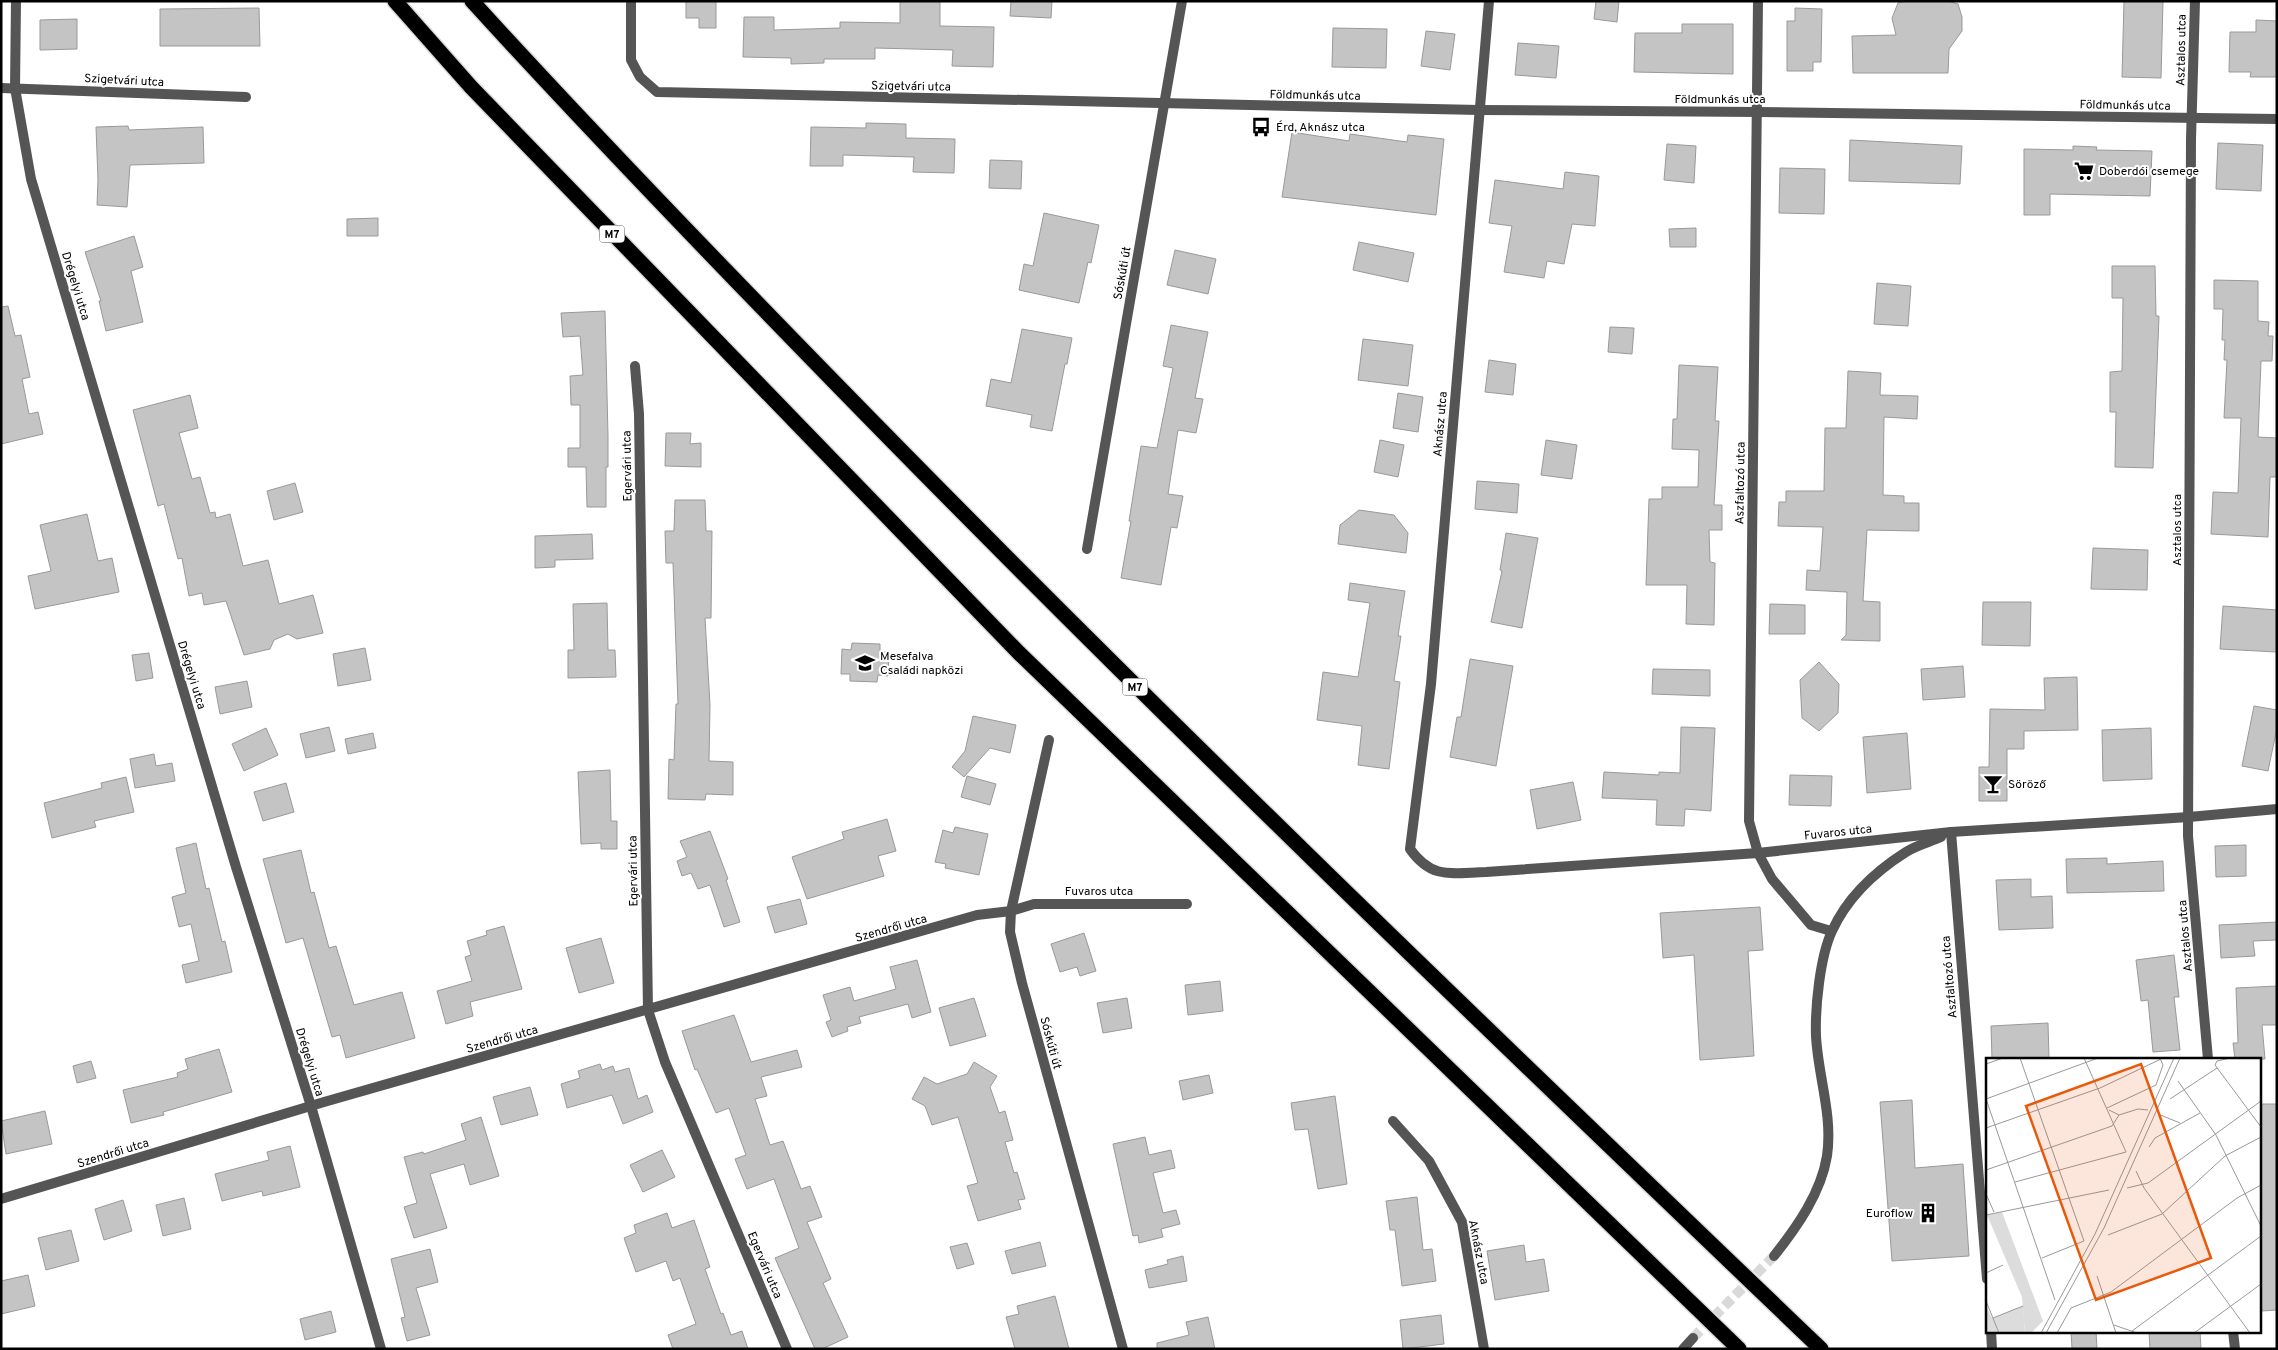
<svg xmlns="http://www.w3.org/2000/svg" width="2278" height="1350" font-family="Overpass,sans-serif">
<rect width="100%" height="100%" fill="#fff"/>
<g fill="#c4c4c4" stroke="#999">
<path d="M686 1H716V28H699V18H686Z"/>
<path d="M900 1H940V26L994 27 993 67 952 66 953 50 875 48V59H824V63L791 64V58L743 57 744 17H774V30L840 28V22L900 23Z"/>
<path d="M1011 1H1052L1051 18 1010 16Z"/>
<path d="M1596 1H1619L1617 22 1594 19Z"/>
<path d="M1905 1H1948L1958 4 1962 17V31L1949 49 1948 73H1853L1852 36 1896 35 1892 18 1898 3Z"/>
<path d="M2124 1H2163L2161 78 2122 77Z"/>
<path d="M259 8 260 46H160V9Z"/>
<path d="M1795 8 1822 9 1821 62H1813V71H1787V21H1795Z"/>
<path d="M77 19V49L40 50V20Z"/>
<path d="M2256 20 2277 21V77H2250L2251 72H2229L2230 32H2256Z"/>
<path d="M1682 24H1733V74L1634 72 1635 33H1682Z"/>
<path d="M1333 28 1387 29 1386 68 1332 67Z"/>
<path d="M1426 31 1455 34 1450 70 1421 66Z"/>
<path d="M1518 43 1559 46 1556 78 1515 75Z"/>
<path d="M866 123 906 124V138L955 139 954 173 913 172 914 157 843 155V166H810L811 127 866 128Z"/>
<path d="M128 126 129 130 203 127 204 163 130 165 127 207 97 205 98 180 96 127Z"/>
<path d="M1292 132 1349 141 1350 134 1407 142 1408 135 1444 139 1436 215 1282 197Z"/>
<path d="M1850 140 1962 146 1960 184 1849 181Z"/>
<path d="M2218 143 2263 145 2261 191 2216 189Z"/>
<path d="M1667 144 1696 146 1694 183 1664 180Z"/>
<path d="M2073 146 2097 147 2096 150 2152 151 2150 196 2050 194V215H2024V149L2073 150Z"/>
<path d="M990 160 1022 161 1021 189 989 188Z"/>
<path d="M1780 168 1825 169 1824 214 1779 213Z"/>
<path d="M1565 172 1599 176 1595 226 1572 224 1564 264 1547 261 1544 278 1504 272 1512 226 1489 223 1495 180 1563 189Z"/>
<path d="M1044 213 1099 225 1091 263 1088 262 1079 303 1019 290 1024 264 1033 266Z"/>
<path d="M378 218V236H347V219Z"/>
<path d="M1696 228V247H1670L1669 229Z"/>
<path d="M134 236 143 267 131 271 143 322 106 331 99 301H101L85 252Z"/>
<path d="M1359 242 1414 253 1408 282 1353 270Z"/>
<path d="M1175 250 1216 259 1208 294 1167 285Z"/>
<path d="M2112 266H2155L2156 316H2159L2153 468 2115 467 2116 412H2110V372L2122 371 2123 298H2112Z"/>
<path d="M2214 280 2258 281V321L2269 322 2268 336H2273L2272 361H2261L2258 437 2277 438V477H2270L2268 537 2211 534 2213 492 2238 493 2241 418H2224L2227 360H2224L2225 340H2222L2223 309H2214Z"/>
<path d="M1877 283 1911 286 1908 326 1874 324Z"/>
<path d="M8 306 15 336 21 335 30 377 22 379 29 414 38 412 43 434 1 444V307Z"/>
<path d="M605 311 608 436V467H606V507H587L586 467H568V448H580V405H571L570 376 583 375 580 336 563 337 561 313Z"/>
<path d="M1171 325 1208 332 1195 398 1203 399 1196 433 1178 430 1168 494 1183 496 1177 528 1171 527 1161 585 1121 578 1131 521H1129L1141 446 1157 448 1173 368 1163 366Z"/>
<path d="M1610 327 1634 328 1632 354 1608 352Z"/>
<path d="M1022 329 1072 338 1067 364H1065L1052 431 1030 427 1032 415 986 406 991 379 1011 383Z"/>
<path d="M1363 339 1413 345 1408 386 1358 380Z"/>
<path d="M1489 360 1516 364 1513 395 1485 392Z"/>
<path d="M1679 365 1718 367 1715 421H1719L1714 505H1722V530H1709L1710 562 1715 563 1714 625 1686 624 1687 585H1646L1649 499H1662V487H1698L1699 450 1672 449 1673 419H1677Z"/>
<path d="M1848 371 1881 373 1880 395 1918 396 1917 419 1884 417 1883 495 1904 496V503H1919V531L1867 530 1863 601 1880 602V641L1841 640 1846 635 1847 592 1806 590 1807 570 1820 571 1823 527 1778 526 1779 502H1786V491H1824L1825 428H1846Z"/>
<path d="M1398 393 1423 397 1418 432 1393 428Z"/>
<path d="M190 395 198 428 179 433 192 479 200 477 210 513 215 512 216 518 230 514 243 566 268 560 279 604 313 595 323 633 297 639 288 634 274 640 270 649 244 655 226 601 204 605 202 593 189 596 182 558 178 559 164 504 158 506 133 410Z"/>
<path d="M666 433H691L690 444 701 443V467L665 466Z"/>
<path d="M1380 440 1404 445 1398 477 1374 472Z"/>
<path d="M1546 440 1577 445 1572 479 1541 475Z"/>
<path d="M1477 481 1519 484 1517 513 1475 509Z"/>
<path d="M295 483 303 512 274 520 267 491Z"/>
<path d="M675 500H705L706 531H712L711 618H705L710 705 709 761 733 762V795L706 794 705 800 668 799 669 759 674 760 676 704H678L673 563H666L665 531H674Z"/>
<path d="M1359 510 1394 515 1408 533 1406 553 1338 544 1340 525Z"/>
<path d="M87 514 98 561 112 558 119 592 35 609 28 576 51 571 40 525Z"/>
<path d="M1506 533 1538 538 1522 628 1491 622 1502 571 1500 570Z"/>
<path d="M592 534 593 559 555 560V567L535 568V536Z"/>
<path d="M2093 548 2148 550 2147 590 2091 589Z"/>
<path d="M1350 583 1405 591 1398 636H1401L1394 681 1400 682 1389 769 1358 765 1362 726 1317 720 1323 672 1358 677 1370 603 1348 600Z"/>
<path d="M1983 602H2031L2030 646 1982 645Z"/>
<path d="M607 603 608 650H615L616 677 568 678V650H574L573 604Z"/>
<path d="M1770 604 1805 605V634H1769Z"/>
<path d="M2223 606 2277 610V652L2220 649Z"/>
<path d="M852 643 880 644V652H889L888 676 878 675 877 682 850 681V674H841L842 649 851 650Z"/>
<path d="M365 648 371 680 338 686 333 654Z"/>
<path d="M149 653 153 678 136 681 132 655Z"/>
<path d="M1470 659 1513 666 1496 766 1450 757 1457 717H1461Z"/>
<path d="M1819 662 1839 684 1838 713 1819 731 1802 718 1800 680Z"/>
<path d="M1963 666 1965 697 1923 700 1921 669Z"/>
<path d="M1653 669 1710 670V696L1652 694Z"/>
<path d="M2077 677 2078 730 2024 731V749H2007V801H1979V767H1989L1990 709 2045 710 2044 678Z"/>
<path d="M247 681 252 707 220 714 215 687Z"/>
<path d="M2254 706 2277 710V728L2268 771 2242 766Z"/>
<path d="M973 716 1016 725 1010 753 990 748 964 777 952 767 965 751Z"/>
<path d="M329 727 335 751 306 758 300 734Z"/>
<path d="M1681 727 1715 728 1711 811 1685 809 1684 826 1656 825 1657 800 1602 798 1604 772 1659 775V772L1680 773Z"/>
<path d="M266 728 278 755 244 771 232 744Z"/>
<path d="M2151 728 2152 779 2103 781 2102 730Z"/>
<path d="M373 733 376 748 348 754 345 739Z"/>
<path d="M1907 733 1911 789 1867 793 1863 737Z"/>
<path d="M154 754 156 766 172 763 175 781 135 788 130 759Z"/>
<path d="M610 770 611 821H617V849H601V843L581 844 578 772Z"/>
<path d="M1790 775 1832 776 1831 806 1789 805Z"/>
<path d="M967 776 996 784 990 805 961 797Z"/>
<path d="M126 777 134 812 94 821 96 827 52 838 44 803 102 788 101 783Z"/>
<path d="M1573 782 1581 820 1537 829 1530 790Z"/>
<path d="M286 783 294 812 263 821 254 792Z"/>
<path d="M887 819 896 851 878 856 884 876 807 899 792 857 844 839 842 832Z"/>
<path d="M955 827 988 834 979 875 945 868 946 864 935 862 943 830 953 833Z"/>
<path d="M710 831 728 879 726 880 740 922 724 927 710 885 698 889 691 873 682 876 677 861 687 857 680 841Z"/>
<path d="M196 843 206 889 209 888 222 942 225 941 232 972 186 983 182 965 199 961 191 924 179 927 172 897 186 893 176 848Z"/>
<path d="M2246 845V876L2216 877 2215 846Z"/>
<path d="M301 850 311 893 314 892 329 948 336 946 354 1005 402 992 415 1038 346 1058 340 1035 332 1037 303 938 286 943 263 859Z"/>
<path d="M2107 858V864L2163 861 2164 891 2067 893 2066 859Z"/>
<path d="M2031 879V897L2052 896 2053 928 1999 930 1996 880Z"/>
<path d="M800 899 807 924 775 933 767 907Z"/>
<path d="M1760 907 1763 950 1748 951 1754 1056 1700 1060 1694 955 1663 958 1660 913Z"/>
<path d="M2277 922V940L2253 941 2255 956 2221 958 2219 925Z"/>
<path d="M504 926 522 989 470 1002 473 1016 446 1024 437 991 472 981 465 957 471 955 467 941 487 935 486 931Z"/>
<path d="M1084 933 1096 971 1080 976 1077 967 1060 972 1051 944Z"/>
<path d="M601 938 614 983 579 993 566 948Z"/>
<path d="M2174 955 2179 997H2174L2180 1050 2153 1052 2148 1000 2141 1001 2136 960Z"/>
<path d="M917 960 931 1012 912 1018 908 1004 859 1017 861 1023 847 1027 848 1031 832 1037 826 1022 831 1020 823 995 850 987 854 1001 896 989 890 967Z"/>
<path d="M1220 981 1223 1011 1188 1015 1185 985Z"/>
<path d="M2277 986V1025H2262L2265 1059H2235L2233 1043H2238L2236 988Z"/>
<path d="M974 998 986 1036 950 1046 939 1008Z"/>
<path d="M1127 998 1132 1028 1103 1033 1097 1003Z"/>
<path d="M734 1015 751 1062 797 1050 802 1067 761 1077 767 1096 755 1099 770 1145 783 1141 801 1189 810 1186 822 1217 807 1222 831 1279 823 1283 848 1337 822 1349H815L775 1258 799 1248 774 1179 747 1189 735 1159 746 1155 729 1108 716 1113 697 1069 695 1070 682 1031Z"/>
<path d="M2048 1023 2049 1059H1992L1991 1026Z"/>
<path d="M219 1049 232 1092 163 1112 164 1115 131 1123 123 1090 178 1077 177 1073 188 1069 185 1059Z"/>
<path d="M91 1061 96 1078 77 1083 73 1066Z"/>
<path d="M974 1062 997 1076 990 1087 999 1113 1005 1111 1013 1140 1005 1142 1014 1173 1017 1172 1025 1199 1018 1200 1021 1209 978 1221 967 1186 978 1183 958 1117 932 1125 925 1106 912 1099 924 1077 937 1084 967 1074Z"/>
<path d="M600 1064 602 1070 613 1066 615 1072 629 1068 638 1099 647 1095 653 1112 623 1124 612 1095 567 1108 561 1084 580 1078 578 1071Z"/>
<path d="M1209 1075 1213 1093 1183 1100 1179 1081Z"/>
<path d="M530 1087 538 1115 501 1125 493 1097Z"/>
<path d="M1335 1096 1347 1184 1318 1189 1308 1129 1295 1130 1291 1103Z"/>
<path d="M1912 1100 1915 1168 1963 1164 1969 1256 1892 1261 1880 1102Z"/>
<path d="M2259 1104H2277V1310L2262 1311 2259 1282Z"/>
<path d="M45 1111 52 1144 6 1154 1 1121Z"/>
<path d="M481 1117 499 1176 470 1185 464 1164 430 1174 447 1228 414 1238 404 1207 417 1203 404 1157 423 1152 424 1154 466 1140 461 1124Z"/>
<path d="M1145 1137 1149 1155 1171 1150 1175 1168 1153 1173 1163 1213 1176 1210 1180 1224 1161 1229 1163 1237 1139 1243 1138 1235 1133 1236 1113 1144Z"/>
<path d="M290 1146 300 1187 263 1196 262 1191 222 1201 215 1174 269 1160 267 1152Z"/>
<path d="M662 1150 675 1177 643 1192 630 1165Z"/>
<path d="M1417 1197 1423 1250 1432 1249 1436 1281 1402 1286 1395 1230H1390L1386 1201Z"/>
<path d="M184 1198 191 1229 163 1236 156 1205Z"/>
<path d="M123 1200 132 1231 104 1240 95 1209Z"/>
<path d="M667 1213 672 1228 694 1220 710 1267 705 1269 721 1314 723 1313 731 1335 742 1331 748 1349H673L668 1335 696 1324 680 1278 673 1281 666 1261 636 1272 624 1238 636 1233 634 1225Z"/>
<path d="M71 1230 79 1261 46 1270 38 1238Z"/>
<path d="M1040 1242 1046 1266 1012 1274 1005 1251Z"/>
<path d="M967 1243 974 1264 957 1269 950 1247Z"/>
<path d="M1524 1245 1526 1262 1544 1259 1549 1291 1495 1300 1487 1251Z"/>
<path d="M430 1249 438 1282 416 1288 430 1335 407 1341 401 1318 405 1317 391 1259Z"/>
<path d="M1183 1256 1187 1281 1149 1288 1145 1270 1168 1264 1167 1260Z"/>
<path d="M28 1275 35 1306 1 1314V1281Z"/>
<path d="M1055 1296 1069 1349H1015L1006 1317 1019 1314 1017 1306Z"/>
<path d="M331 1311 336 1332 305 1340 300 1319Z"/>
<path d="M1441 1315 1444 1344 1403 1349 1400 1320Z"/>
<path d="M1208 1317 1215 1349H1157V1343L1189 1335 1186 1322Z"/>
<path d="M2071 1331H2096L2097 1349H2072Z"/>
<path d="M2149 1331H2200L2201 1349H2150Z"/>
</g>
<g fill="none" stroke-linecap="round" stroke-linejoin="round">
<path stroke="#d9d9d9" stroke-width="10" stroke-dasharray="10 5" stroke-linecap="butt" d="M1693 1338 1774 1256"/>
<defs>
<g id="motorway">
<path d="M395 1 471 87 1019 653 1739 1349"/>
<path d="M472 1C593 134 717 262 842 390 1161 717 1491 1033 1821 1349"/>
</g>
</defs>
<use href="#motorway" stroke="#dbdbdb" stroke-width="18"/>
<g stroke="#555" stroke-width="10">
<path d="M16 1 15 88 31 179 236 867 311 1106 381 1349"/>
<path d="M631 1V60L640 77 657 92 1479 110 1757 112 2277 119"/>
<path d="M1489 1 1431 684 1410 849C1432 880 1452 873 1486 872L1758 853 1951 832 2189 817 2277 809"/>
<path d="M1758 1 1749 821 1758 853 1772 879 1811 925 1831 931"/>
<path d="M2195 1 2191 139 2188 836 2208 1059"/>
<path d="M1 88 246 97"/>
<path d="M635 366 639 414 648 1010 665 1062 787 1349"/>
<path d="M1087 549 1182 1"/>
<path d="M1049 740 1011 911 1010 932 1022 983 1123 1349"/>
<path d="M1951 832 1987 1279"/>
<path d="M1393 1121 1429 1161 1462 1222 1484 1349"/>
<path d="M1 1199 324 1102 977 915 1011 911 1034 904H1187"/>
<path d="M1774 1256C1797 1227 1821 1193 1827 1156 1833 1115 1818 1076 1816 1036 1815 1007 1820 957 1832 931 1847 898 1876 871 1906 852 1917 845 1930 842 1941 837"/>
<path d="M1991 1331 1992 1349"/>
<path d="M2233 1331 2235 1349"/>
<path d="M1683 1349 1693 1338"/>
</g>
<use href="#motorway" stroke="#000" stroke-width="15"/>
</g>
<defs>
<symbol id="bus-bare" viewBox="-9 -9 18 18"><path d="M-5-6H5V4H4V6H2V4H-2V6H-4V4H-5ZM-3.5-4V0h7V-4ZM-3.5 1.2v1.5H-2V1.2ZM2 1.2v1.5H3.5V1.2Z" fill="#000" stroke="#fff" stroke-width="2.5" paint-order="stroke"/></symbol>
<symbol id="supermarket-bare" viewBox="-9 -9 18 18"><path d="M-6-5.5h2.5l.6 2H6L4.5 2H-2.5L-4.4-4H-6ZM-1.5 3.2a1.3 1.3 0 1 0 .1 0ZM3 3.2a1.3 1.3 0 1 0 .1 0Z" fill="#000" stroke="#fff" stroke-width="2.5" paint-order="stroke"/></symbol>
<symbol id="school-bare" viewBox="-9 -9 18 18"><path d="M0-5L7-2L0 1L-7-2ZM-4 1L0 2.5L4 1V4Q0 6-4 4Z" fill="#000" stroke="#fff" stroke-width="2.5" paint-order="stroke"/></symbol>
<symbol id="bar-bare" viewBox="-9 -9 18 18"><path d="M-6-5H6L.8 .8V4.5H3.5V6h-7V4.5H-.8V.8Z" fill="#000" stroke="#fff" stroke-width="2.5" paint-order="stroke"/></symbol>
<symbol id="building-bare" viewBox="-9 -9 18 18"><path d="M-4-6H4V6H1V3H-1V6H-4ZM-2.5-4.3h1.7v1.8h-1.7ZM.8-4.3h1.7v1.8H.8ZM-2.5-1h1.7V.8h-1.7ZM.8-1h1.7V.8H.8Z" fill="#000" stroke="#fff" stroke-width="2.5" paint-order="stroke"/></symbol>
</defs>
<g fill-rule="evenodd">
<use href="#bus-bare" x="1247" y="113" width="28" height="28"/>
<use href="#supermarket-bare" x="2070" y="157" width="28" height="28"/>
<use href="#school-bare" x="851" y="649" width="28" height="28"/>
<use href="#bar-bare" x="1979" y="770" width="28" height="28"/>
<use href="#building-bare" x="1914" y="1199" width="28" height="28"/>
</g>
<g text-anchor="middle" stroke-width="4" stroke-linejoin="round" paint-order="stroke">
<g fill="#fff" stroke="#4c4c4c" stroke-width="1">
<rect x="599.5" y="225.5" width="25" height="17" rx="4"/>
<rect x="1122.5" y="678.5" width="25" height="17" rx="4"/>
</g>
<g font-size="11" font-weight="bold" fill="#000">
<text x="612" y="238">M7</text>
<text x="1135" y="691">M7</text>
</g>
<g font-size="12" fill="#000" stroke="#fff">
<text transform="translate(2181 50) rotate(-89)" y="4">Asztalos utca</text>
<text transform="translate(124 80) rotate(3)" y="4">Szigetvári utca</text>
<text transform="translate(911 86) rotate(1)" y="4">Szigetvári utca</text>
<text transform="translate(1315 95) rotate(1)" y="4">Földmunkás utca</text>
<text x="1720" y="103">Földmunkás utca</text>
<text transform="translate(2125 105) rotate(1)" y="4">Földmunkás utca</text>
<text transform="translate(1122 273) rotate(-80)" y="4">Sóskúti út</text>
<text transform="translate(76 286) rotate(73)" y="4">Drégelyi utca</text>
<text transform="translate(1440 424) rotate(-85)" y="4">Aknász utca</text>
<text transform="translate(627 466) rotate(-91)" y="4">Egervári utca</text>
<text transform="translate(1740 483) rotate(-89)" y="4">Aszfaltozó utca</text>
<text transform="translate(2177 530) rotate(-90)" y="4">Asztalos utca</text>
<text transform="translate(192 675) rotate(73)" y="4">Drégelyi utca</text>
<text transform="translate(1838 832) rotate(-6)" y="4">Fuvaros utca</text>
<text transform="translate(633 871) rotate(-91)" y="4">Egervári utca</text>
<text x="1099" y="895">Fuvaros utca</text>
<text transform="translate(891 928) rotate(-16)" y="4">Szendrői utca</text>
<text transform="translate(2185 936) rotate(-95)" y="4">Asztalos utca</text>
<text transform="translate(1949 977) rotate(-95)" y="4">Aszfaltozó utca</text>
<text transform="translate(502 1039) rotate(-16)" y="4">Szendrői utca</text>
<text transform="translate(1051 1043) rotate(75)" y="4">Sóskúti út</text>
<text transform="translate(310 1062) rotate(73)" y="4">Drégelyi utca</text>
<text transform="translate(113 1153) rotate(-17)" y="4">Szendrői utca</text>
<text transform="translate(1479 1252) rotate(79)" y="4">Aknász utca</text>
<text transform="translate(765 1265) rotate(67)" y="4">Egervári utca</text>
</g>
<g font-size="12" fill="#000" stroke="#fff" text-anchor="start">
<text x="1276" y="131">Érd, Aknász utca</text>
<text x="2099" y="175">Doberdói csemege</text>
<text x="880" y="660">Mesefalva<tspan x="880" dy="14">Családi napközi</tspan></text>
<text x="2008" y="788">Söröző</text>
<text x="1913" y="1217" text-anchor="end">Euroflow</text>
</g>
</g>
<g transform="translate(1986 1058)">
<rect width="275" height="275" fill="#fff"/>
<path d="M0 248 6 260 37 248 39 275H0Z" fill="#dcdcdc"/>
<path d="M16 154 57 263 45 275H39L36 239 1 157Z" fill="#dcdcdc"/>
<path fill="none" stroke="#999" stroke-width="1" d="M34 0 98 183 56 200M244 0 231 3 229 7 275 69M0 6 17 0M192 23 230 77 275 168M0 41 69 242M0 41 112 0M184 41 231 10M121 50 170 27 177 7 174 0M123 52 133 57 152 51 162 52M172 56 194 65M0 70 114 30 175 1M163 89 169 80 214 55M0 112 126 68 133 57M150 113 158 130 264 275M29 124 140 94 98 0M141 130 162 125 275 43M0 136 8 154M0 157 123 132M122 177 176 156 239 98 275 79M0 215 17 207M111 218 130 275M0 243 13 275M7 260 37 248M128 267 151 275M146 273 275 178M55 275 109 176 188 0M60 275 118 170 194 0M71 275 85 250 125 234 251 140 275 127M208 275 275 226"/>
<path fill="#e8590c" fill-opacity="0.15" stroke="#e8590c" stroke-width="2.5" d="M155 6 225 200 110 242 40 48Z"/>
<rect width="275" height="275" fill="none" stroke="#000" stroke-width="2.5"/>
</g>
<rect width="2278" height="1350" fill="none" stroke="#000000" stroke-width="5"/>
</svg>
